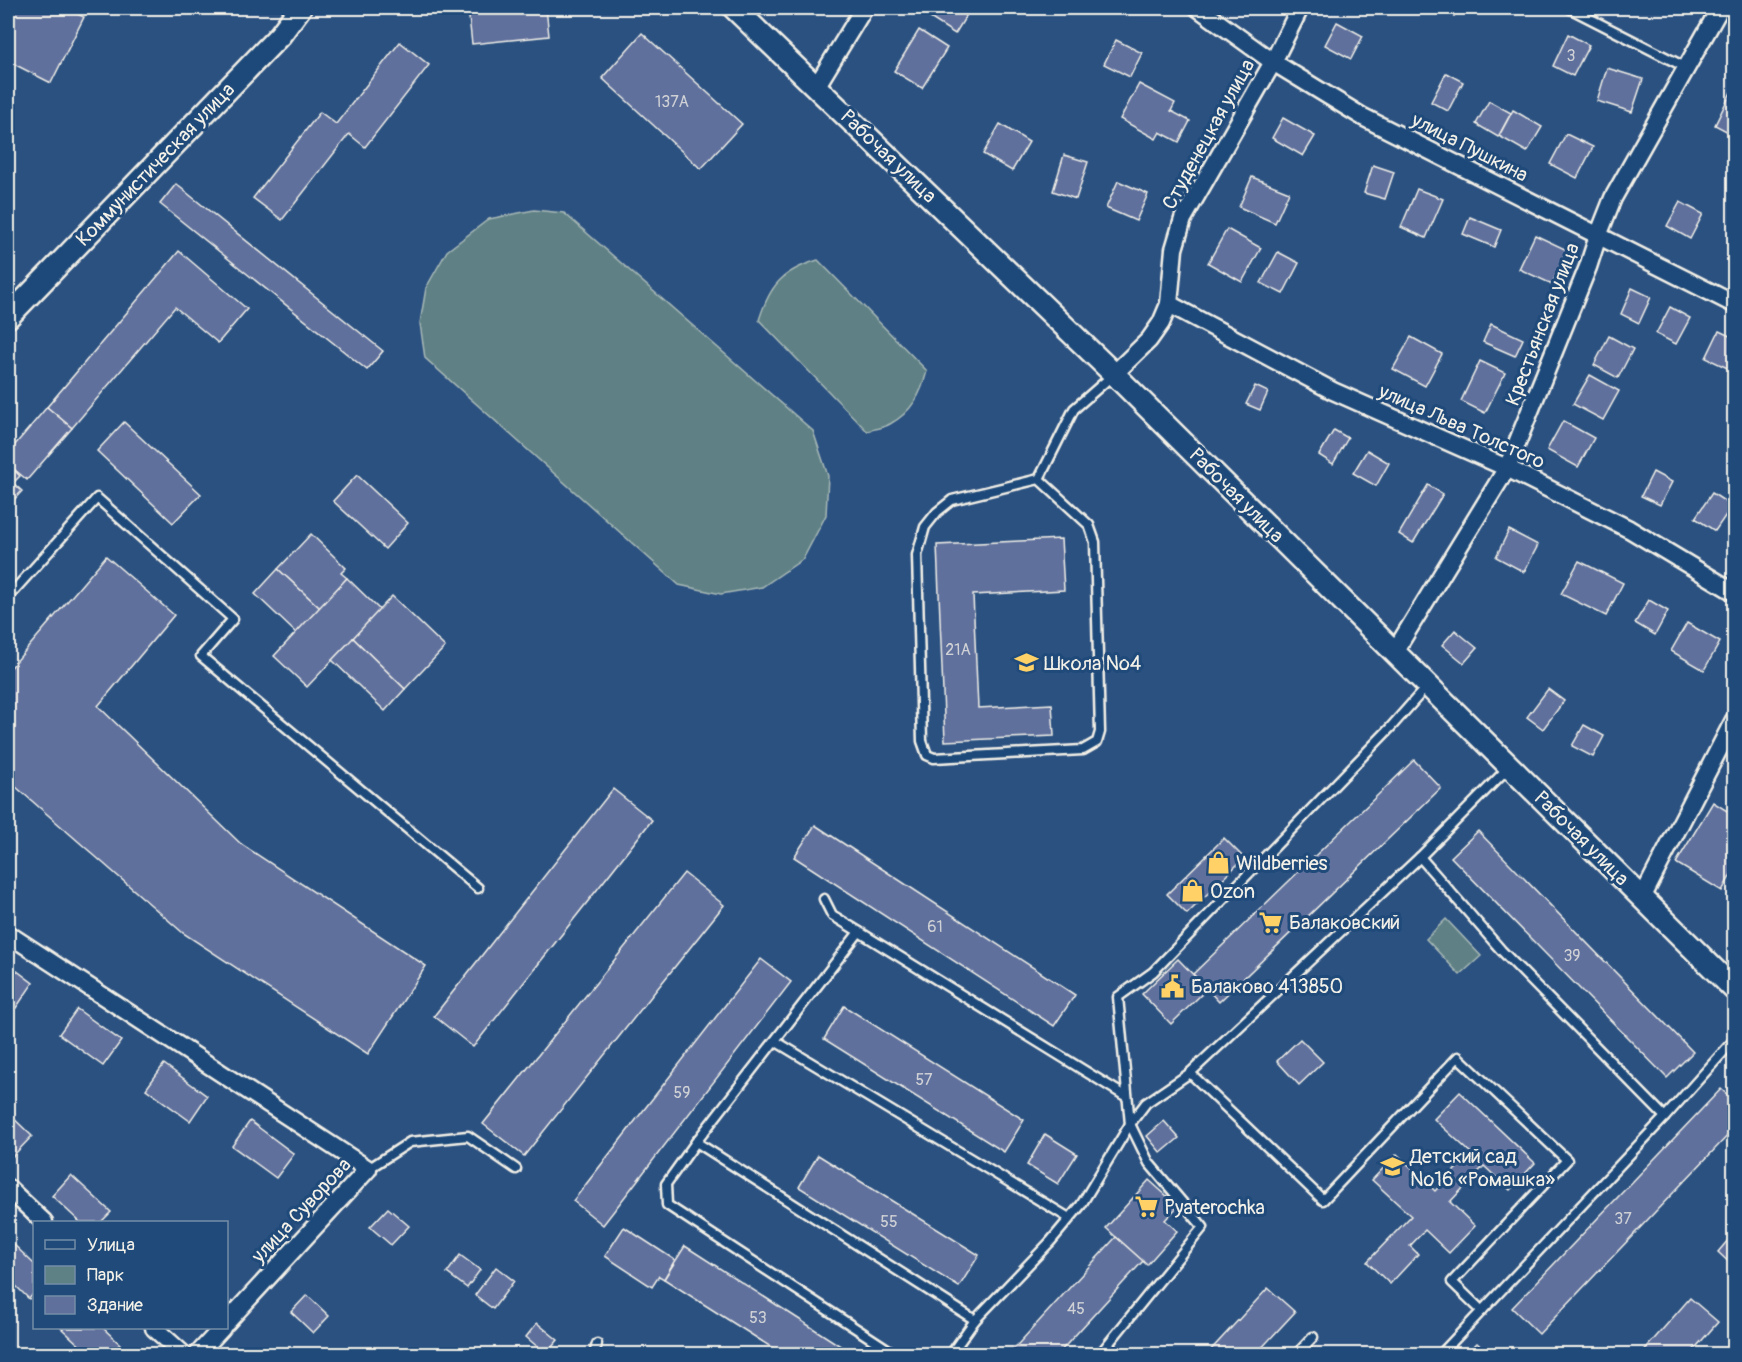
<svg xmlns="http://www.w3.org/2000/svg" width="1742" height="1362" font-family="Pangolin,sans-serif">
<rect width="100%" height="100%" fill="#2b5181"/>
<filter id="ink" filterUnits="userSpaceOnUse"><feTurbulence type="fractalNoise" baseFrequency=".0167" numOctaves="2"/><feDisplacementMap in="SourceGraphic" scale="12" xChannelSelector="R" yChannelSelector="G"/><feConvolveMatrix kernelMatrix="1 2 1 2 8 2 1 2 1" color-interpolation-filters="sRGB"/></filter>
<g filter="url(#ink)">
<g fill="#5e8185" stroke="#a9b9b6" stroke-width="1.5">
<path d="M534 210 564 213 813 431 828 476 826 515 803 559 762 587 721 594 679 585 425 358 420 323 426 288 447 251 489 219Z"/>
<path d="M818 260 927 371C921 394 912 412 890 424 883 428 874 429 867 431L759 320C770 285 782 271 818 260Z"/>
<path d="M1446 919 1481 956 1460 975 1426 939Z"/>
</g>
<g fill="#5f709d" stroke="#f4f1e8" stroke-width="1.5">
<path d="M8 8H65L84 17 51 83 8 61Z"/>
<path d="M468 8H546L549 36 472 44Z"/>
<path d="M932 8H971L955 34 927 16Z"/>
<path d="M1436 8H1458L1454 16Z"/>
<path d="M1337 22 1363 36 1351 59 1325 45Z"/>
<path d="M919 30 947 48 922 88 894 71Z"/>
<path d="M642 33 742 124 701 169 602 78Z"/>
<path d="M1568 34 1589 45 1573 76 1553 66Z"/>
<path d="M1116 40 1142 53 1130 77 1104 64Z"/>
<path d="M400 42 429 65 365 147 349 134 282 220 253 198 320 112 336 124Z"/>
<path d="M1607 68 1643 79 1632 112 1597 101Z"/>
<path d="M1446 73 1463 82 1448 111 1431 102Z"/>
<path d="M1139 84 1175 103 1171 111 1190 121 1179 142 1160 132 1156 139 1120 119Z"/>
<path d="M1734 86V135L1715 125Z"/>
<path d="M1489 101 1511 113 1498 137 1476 124Z"/>
<path d="M1513 110 1542 127 1527 152 1499 136Z"/>
<path d="M1283 118 1315 136 1303 156 1272 138Z"/>
<path d="M1000 124 1029 142 1012 171 983 154Z"/>
<path d="M1566 134 1593 147 1577 178 1550 164Z"/>
<path d="M1064 155 1088 162 1076 199 1053 191Z"/>
<path d="M1373 165 1394 172 1385 199 1364 193Z"/>
<path d="M1252 177 1289 192 1275 223 1239 207Z"/>
<path d="M1118 181 1148 194 1136 221 1106 208Z"/>
<path d="M176 184 383 351 367 370 160 204Z"/>
<path d="M1417 189 1443 199 1426 238 1401 227Z"/>
<path d="M1680 202 1703 214 1690 239 1667 226Z"/>
<path d="M1470 217 1501 230 1494 247 1463 234Z"/>
<path d="M1227 229 1261 248 1242 282 1208 263Z"/>
<path d="M1535 235 1567 250 1552 284 1519 269Z"/>
<path d="M179 251 247 309 218 343 175 307 72 428 47 407Z"/>
<path d="M1278 252 1299 263 1283 294 1261 283Z"/>
<path d="M1632 288 1651 297 1639 323 1621 314Z"/>
<path d="M1670 307 1690 318 1676 344 1656 334Z"/>
<path d="M1491 324 1523 339 1515 356 1483 342Z"/>
<path d="M1719 331 1734 338V371L1706 358Z"/>
<path d="M1609 336 1633 349 1618 378 1594 365Z"/>
<path d="M1411 337 1442 354 1425 386 1393 369Z"/>
<path d="M1480 361 1505 373 1485 413 1461 401Z"/>
<path d="M1590 375 1619 391 1603 420 1573 404Z"/>
<path d="M1255 386 1268 392 1260 410 1246 404Z"/>
<path d="M47 407 72 428 27 480 8 464V453Z"/>
<path d="M1563 421 1594 438 1578 467 1547 450Z"/>
<path d="M124 422 201 494 173 523 97 451Z"/>
<path d="M1334 430 1348 438 1333 464 1319 455Z"/>
<path d="M1367 450 1389 463 1376 486 1353 473Z"/>
<path d="M8 464 20 476 13 483 22 491 8 506Z"/>
<path d="M1653 472 1672 482 1660 505 1641 496Z"/>
<path d="M357 475 408 523 385 549 333 501Z"/>
<path d="M1428 485 1443 494 1413 543 1399 534Z"/>
<path d="M1712 493 1732 506 1715 531 1695 518Z"/>
<path d="M1509 530 1538 545 1524 572 1496 557Z"/>
<path d="M311 534 346 568 341 573 347 578 320 608 278 569Z"/>
<path d="M1061 539 1064 590 973 595 978 708 1052 704 1054 736 945 741 937 545Z"/>
<path d="M106 556 174 615 98 706 241 844 426 966 368 1054 183 933 8 780V671Z"/>
<path d="M1579 561 1623 583 1606 616 1561 594Z"/>
<path d="M278 569 320 608 296 633 255 594Z"/>
<path d="M347 578 380 610 307 687 274 656Z"/>
<path d="M392 596 445 647 405 689 353 638Z"/>
<path d="M1649 600 1668 611 1655 635 1635 623Z"/>
<path d="M1687 623 1720 642 1704 670 1671 651Z"/>
<path d="M1455 630 1477 648 1464 663 1442 645Z"/>
<path d="M353 638 405 689 385 711 332 660Z"/>
<path d="M1548 689 1564 701 1543 729 1527 717Z"/>
<path d="M1584 725 1604 736 1593 757 1572 746Z"/>
<path d="M1414 760 1441 788 1219 1002 1193 974Z"/>
<path d="M613 789 652 820 473 1047 434 1016Z"/>
<path d="M1733 801 1734 869 1722 891 1676 863 1713 802 1727 811Z"/>
<path d="M815 825 1075 995 1054 1026 794 857Z"/>
<path d="M1478 831 1693 1052 1667 1078 1451 857Z"/>
<path d="M1224 838 1244 858 1187 914 1167 894Z"/>
<path d="M684 873 724 905 524 1156 483 1124Z"/>
<path d="M761 959 791 982 603 1225 573 1201Z"/>
<path d="M1178 959 1207 989 1171 1024 1142 994Z"/>
<path d="M8 964 33 983 16 1008 8 1002Z"/>
<path d="M844 1006 1024 1120 1004 1152 824 1039Z"/>
<path d="M77 1009 121 1041 103 1066 59 1034Z"/>
<path d="M1300 1039 1323 1062 1299 1085 1277 1061Z"/>
<path d="M164 1064 207 1096 190 1121 146 1089Z"/>
<path d="M1721 1089 1734 1101V1129L1539 1334 1512 1308Z"/>
<path d="M1460 1092 1535 1163 1510 1190 1484 1166 1450 1202 1475 1226 1449 1253 1425 1230 1410 1246 1418 1254 1390 1284 1367 1262 1411 1216 1372 1180 1397 1154 1435 1191 1471 1153 1434 1119Z"/>
<path d="M8 1113 32 1136 12 1157 8 1153Z"/>
<path d="M250 1121 294 1154 276 1178 232 1146Z"/>
<path d="M1164 1121 1179 1138 1161 1153 1147 1136Z"/>
<path d="M1045 1134 1077 1154 1058 1184 1027 1165Z"/>
<path d="M818 1155 979 1255 959 1287 799 1187Z"/>
<path d="M71 1175 111 1212 101 1222H80L52 1196Z"/>
<path d="M1149 1180 1178 1206 1165 1220 1177 1231 1147 1265 1106 1228Z"/>
<path d="M388 1208 409 1226 391 1245 370 1227Z"/>
<path d="M624 1227 675 1260 664 1279 659 1276 652 1287 605 1256Z"/>
<path d="M1734 1233V1267L1718 1252Z"/>
<path d="M1116 1237 1143 1261 1058 1354H1009Z"/>
<path d="M9 1240 34 1264V1293L29 1299 8 1278V1242Z"/>
<path d="M685 1246 853 1354H782L664 1279Z"/>
<path d="M460 1255 480 1270 467 1288 447 1273Z"/>
<path d="M496 1267 514 1281 493 1309 475 1295Z"/>
<path d="M1268 1288 1295 1312 1256 1354H1207Z"/>
<path d="M307 1295 329 1316 313 1333 291 1312Z"/>
<path d="M1690 1298 1718 1322 1690 1354H1641Z"/>
<path d="M537 1323 558 1340 546 1354 526 1337Z"/>
<path d="M61 1328H103L120 1344 111 1354H89Z"/>
<path d="M1477 1343 1490 1354H1466Z"/>
</g>
<g fill="none" stroke-linecap="round" stroke-linejoin="round">
<defs>
<g id="service">
<path d="M1569 8 1687 68"/>
<path d="M1039 479 1089 525 1095 542 1100 732 1097 742 1083 750 934 758 927 755 922 741 917 555 925 527 937 512 952 500 1039 479 1074 409 1114 374"/>
<path d="M8 597 97 498 233 619 201 656 478 888"/>
<path d="M1420 857 1501 950 1665 1117"/>
<path d="M824 899 832 915 1127 1097"/>
<path d="M859 932 696 1142 975 1320"/>
<path d="M775 1041 1069 1218"/>
<path d="M1190 1073 1323 1200 1458 1057 1567 1160 1452 1282 1482 1311"/>
<path d="M696 1142 666 1184 667 1205 895 1354"/>
<path d="M368 1169 410 1142 468 1136 516 1169"/>
<path d="M594 1354 597 1344"/>
<path d="M951 1354 975 1320 1050 1242 1081 1205 1130 1124 1146 1103 1190 1073 1420 857 1509 767"/>
<path d="M1100 1354 1203 1227 1149 1163 1130 1124 1118 997 1153 972 1390 728 1428 685"/>
<path d="M1297 1354 1313 1337"/>
<path d="M1441 1354 1665 1117 1734 1040"/>
</g>
<g id="minor">
<path d="M1198 8 1273 62 1363 117 1734 304"/>
<path d="M816 87 864 8"/>
<path d="M1169 304 1333 391 1507 468 1629 529 1734 592"/>
<path d="M1114 374 1149 340 1161 323 1169 304 1174 249 1183 219 1273 62 1300 8"/>
<path d="M1395 651 1507 468 1588 267 1598 236 1613 198 1720 8"/>
<path d="M1642 898 1734 720"/>
<path d="M8 934 368 1169 226 1323"/>
<path d="M8 1188 44 1222"/>
<path d="M154 1328 183 1354"/>
<path d="M198 1354 222 1328"/>
</g>
<g id="tertiary">
<path d="M734 8 1114 374 1734 989"/>
<path d="M8 317 280 35 300 8"/>
</g>
</defs>
<use href="#service" stroke="#f4f1e8" stroke-width="13"/>
<use href="#minor" stroke="#f4f1e8" stroke-width="21"/>
<use href="#tertiary" stroke="#f4f1e8" stroke-width="26"/>
<use href="#service" stroke="#1f4a7a" stroke-width="8"/>
<use href="#minor" stroke="#1f4a7a" stroke-width="16"/>
<use href="#tertiary" stroke="#1f4a7a" stroke-width="21"/>
</g>
</g>
<defs>
<symbol id="school-bare" viewBox="-9 -9 18 18"><path d="M0-5L7-2L0 1L-7-2ZM-4 1L0 2.5L4 1V4Q0 6-4 4Z" fill="#ffd166" stroke="#1f4a7a" stroke-width="2.5" paint-order="stroke"/></symbol>
<symbol id="shop-bare" viewBox="-9 -9 18 18"><path d="M-5-2.5h2.3a2.7 3.5 0 0 1 5.4 0H5L5.5 6h-11ZM-1.5-2.5h3a1.5 2.3 0 0 0-3 0Z" fill="#ffd166" stroke="#1f4a7a" stroke-width="2.5" paint-order="stroke"/></symbol>
<symbol id="supermarket-bare" viewBox="-9 -9 18 18"><path d="M-6-5.5h2.5l.6 2H6L4.5 2H-2.5L-4.4-4H-6ZM-1.5 3.2a1.3 1.3 0 1 0 .1 0ZM3 3.2a1.3 1.3 0 1 0 .1 0Z" fill="#ffd166" stroke="#1f4a7a" stroke-width="2.5" paint-order="stroke"/></symbol>
<symbol id="civic-bare" viewBox="-9 -9 18 18"><path d="M-.6-6.5H3V-4.5H.6V-3L4-1V1h2V6H-6V1h2V-1L-.6-3ZM-1.2 2.5V6h2.4V2.5Z" fill="#ffd166" stroke="#1f4a7a" stroke-width="2.5" paint-order="stroke"/></symbol>
</defs>
<g fill-rule="evenodd">
<use href="#school-bare" x="1010" y="646" width="33" height="33"/>
<use href="#shop-bare" x="1202" y="846" width="33" height="33"/>
<use href="#shop-bare" x="1176" y="874" width="33" height="33"/>
<use href="#supermarket-bare" x="1254" y="906" width="33" height="33"/>
<use href="#civic-bare" x="1156" y="970" width="33" height="33"/>
<use href="#school-bare" x="1376" y="1150" width="33" height="33"/>
<use href="#supermarket-bare" x="1130" y="1190" width="33" height="33"/>
</g>
<g text-anchor="middle" stroke-width="6" stroke-linejoin="round" paint-order="stroke">
<g font-size="16" fill="#cfd1d5">
<text x="1571" y="61">3</text>
<text x="672" y="107">137А</text>
<text x="958" y="655">21А</text>
<text x="935" y="932">61</text>
<text x="1572" y="961">39</text>
<text x="924" y="1085">57</text>
<text x="682" y="1098">59</text>
<text x="1623" y="1224">37</text>
<text x="889" y="1227">55</text>
<text x="1076" y="1314">45</text>
<text x="758" y="1323">53</text>
</g>
<g font-size="20" fill="#f4f1e8" stroke="#1f4a7a">
<text transform="translate(1208 134) rotate(-61)" y="7">Студенецкая улица</text>
<text transform="translate(1470 147) rotate(27)" y="7">улица Пушкина</text>
<text transform="translate(889 156) rotate(44)" y="7">Рабочая улица</text>
<text transform="translate(155 164) rotate(-46)" y="7">Коммунистическая улица</text>
<text transform="translate(1542 324) rotate(-69)" y="7">Крестьянская улица</text>
<text transform="translate(1462 426) rotate(24)" y="7">улица Льва Толстого</text>
<text transform="translate(1237 495) rotate(45)" y="7">Рабочая улица</text>
<text transform="translate(1582 838) rotate(45)" y="7">Рабочая улица</text>
<text transform="translate(301 1210) rotate(-47)" y="7">улица Суворова</text>
</g>
<g font-size="20" fill="#f4f1e8" stroke="#1f4a7a" text-anchor="start">
<text x="1044" y="670">Школа №4</text>
<text x="1236" y="870">Wildberries</text>
<text x="1210" y="898">Ozon</text>
<text x="1289" y="929">Балаковский</text>
<text x="1191" y="993">Балаково 413850</text>
<text x="1410" y="1163">Детский сад<tspan x="1410" dy="23">№16 «Ромашка»</tspan></text>
<text x="1164" y="1214">Pyaterochka</text>
</g>
</g>
<rect width="1742" height="1362" fill="none" stroke="#1f4a7a" stroke-width="30"/>
<rect x="15" y="15" width="1712" height="1332" fill="none" stroke="#f4f1e8" stroke-width="2" filter="url(#ink)"/>
<rect x="33" y="1221" width="195" height="108" fill="#1f4a7a" stroke="#748da6" stroke-width="1.5"/>
<rect x="45" y="1240" width="30" height="9" fill="#1f4a7a" stroke="#748da6" stroke-width="1.5"/>
<text x="87" y="1251" font-size="18" fill="#f4f1e8">Улица</text>
<rect x="45" y="1266" width="30" height="18" fill="#5e8185" stroke="#748da6" stroke-width="1.5"/>
<text x="87" y="1281" font-size="18" fill="#f4f1e8">Парк</text>
<rect x="45" y="1296" width="30" height="18" fill="#5f709d" stroke="#748da6" stroke-width="1.5"/>
<text x="87" y="1311" font-size="18" fill="#f4f1e8">Здание</text>
</svg>
